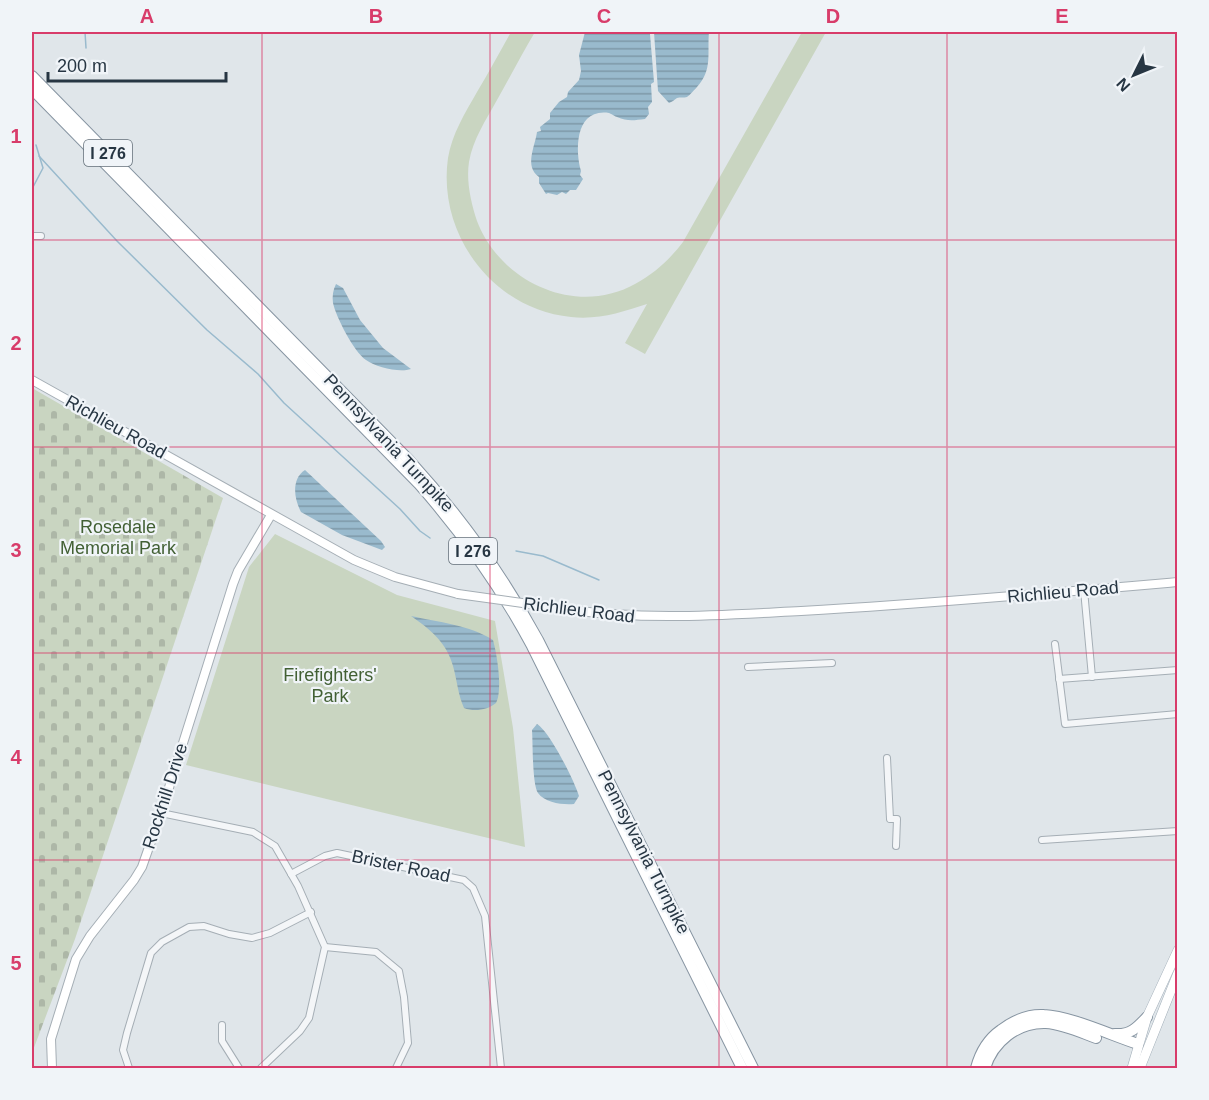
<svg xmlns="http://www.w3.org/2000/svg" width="1209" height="1100" font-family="Arial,sans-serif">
<defs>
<pattern id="cemetery-stones" width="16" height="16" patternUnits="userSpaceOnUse" patternTransform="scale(1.5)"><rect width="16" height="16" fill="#c9d5c1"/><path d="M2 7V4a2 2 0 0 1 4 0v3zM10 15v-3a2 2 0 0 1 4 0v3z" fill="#adb7a7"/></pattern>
<pattern id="water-rules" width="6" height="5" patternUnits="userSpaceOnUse" patternTransform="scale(1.5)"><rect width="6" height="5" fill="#99bacd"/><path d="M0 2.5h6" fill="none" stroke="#7d98a8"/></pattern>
</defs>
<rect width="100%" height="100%" fill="#e0e6ea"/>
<path fill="url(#cemetery-stones)" d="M32 388 223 498 75 939 32 1053Z"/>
<g fill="#c9d5c1">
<path d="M511 32H535C522 54 510 77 497 100 486 120 473 139 469 162 466 181 471 203 477 221 500 282 576 317 635 284 654 274 670 259 683 242L802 32H826L645 354 625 343 647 304C622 312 599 320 571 317 494 310 437 235 448 158 452 134 465 113 477 92 489 72 500 52 511 32Z"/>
<path d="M275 534 397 595 495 621 513 728 525 847 186 765 249 567Z"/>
</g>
<g fill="url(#water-rules)">
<path d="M585 32H648L650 34 654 82 651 84 652 102 648 107 649 114 645 119C635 120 628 122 617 117 616 117 610 113 609 113 575 108 575 150 581 171L580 175 583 179 576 190H570L566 194 562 192 557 195 548 193 546 194 539 183V177C524 166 535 147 537 132L541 131 540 127 550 119V113L559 102 567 97 568 92 579 80 581 71 579 55Z"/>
<path d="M654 32H709C707 52 713 70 697 87 695 89 690 95 687 97 684 98 680 97 677 98 674 100 672 102 669 103L658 91Z"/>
<path d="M336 284 343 288 360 320 383 348 411 369C399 373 376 367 366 360 354 352 336 317 333 303 332 296 333 290 336 284Z"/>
<path d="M305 470 381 541 385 547 382 550 342 535 301 512C294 499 291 479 305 470Z"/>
<path d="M411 616C438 622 470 625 493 640 497 654 503 691 496 703 488 710 474 712 464 708 458 695 457 680 453 666 447 643 430 629 411 616Z"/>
<path d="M537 724C550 732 574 780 579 796L574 804C563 805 545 803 538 793 532 784 533 743 532 730Z"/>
</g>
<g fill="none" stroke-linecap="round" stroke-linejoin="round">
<g stroke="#99bacd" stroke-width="1.5">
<path d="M85 32 86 48"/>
<path d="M39 156 117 241 207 330 258 374 284 403 400 509 420 531 430 538"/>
<path d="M32 189 43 168 36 145"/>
<path d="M516 551 543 556 599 580"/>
</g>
<defs>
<g id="street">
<path d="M32 236H41"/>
<path d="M1084 590 1092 677"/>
<path d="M1055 644 1065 724 1178 714"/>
<path d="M748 667 832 663"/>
<path d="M1059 679 1178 670"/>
<path d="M887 758 890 819H897L896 846"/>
<path d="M161 813 253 832 275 846 298 886 325 947 309 1018 300 1031 261 1068"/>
<path d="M1042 840 1178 831"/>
<path d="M291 874 325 856 337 853 464 880 473 888 485 916 501 1068"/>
<path d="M325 947 376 952 399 971 404 997 408 1043 396 1068"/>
<path d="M222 1025V1041L239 1068"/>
<path d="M129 1068 123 1050 127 1033 151 953 162 942 189 927 204 926 229 934 252 938 270 933 311 912"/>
</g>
<g id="secondary">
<path d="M32 380 354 560 395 577 458 594"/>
<path d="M565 609C644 621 722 615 801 611 927 604 1052 593 1178 582"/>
<path d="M52 1068 51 1039 76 959 90 936 134 880 142 867 161 813 233 584 238 571 271 515"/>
</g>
<g id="primary">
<path d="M1132 1068 1147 1017 1178 950"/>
<path d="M1140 1068 1178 973"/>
</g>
<g id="highway">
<path d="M32 76 409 460C459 515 502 574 538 640L753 1068"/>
<path d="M32 89 419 484C463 534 501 588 532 646L742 1068"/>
<path d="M1115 1034C1130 1035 1137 1028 1147 1017"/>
<path d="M976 1068C980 1053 988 1039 1001 1030 1013 1021 1029 1014 1044 1015 1070 1016 1113 1036 1138 1044"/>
<path d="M985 1068C993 1042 1017 1022 1046 1023 1063 1024 1080 1032 1096 1038"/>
</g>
</defs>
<use href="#street" stroke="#a5aeb5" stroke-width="8"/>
<use href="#secondary" stroke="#a5aeb5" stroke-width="10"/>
<use href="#primary" stroke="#9facb7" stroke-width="10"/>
<use href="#highway" stroke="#8795a2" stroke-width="12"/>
<use href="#street" stroke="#f4f6f8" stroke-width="6"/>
<use href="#secondary" stroke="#fff" stroke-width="8"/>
<use href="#primary" stroke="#fff" stroke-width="9"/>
<use href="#highway" stroke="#fff" stroke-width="10"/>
<defs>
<path id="secondary-bridge" d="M458 594 565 609"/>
</defs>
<use href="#secondary-bridge" stroke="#a5aeb5" stroke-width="10" stroke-linecap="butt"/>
<use href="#secondary-bridge" stroke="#fff" stroke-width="8"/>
</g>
<path fill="none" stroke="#d83c6a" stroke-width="1.5" stroke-opacity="0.55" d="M262 32V1068M490 32V1068M719 32V1068M947 32V1068M32 240H1178M32 447H1178M32 653H1178M32 860H1178"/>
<g text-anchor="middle" stroke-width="4.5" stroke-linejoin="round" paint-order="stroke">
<g fill="#f0f4f8" stroke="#636f79" stroke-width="1.5">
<rect x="84" y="140" width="48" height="26" rx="4.5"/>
<rect x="449" y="538" width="48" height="26" rx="4.5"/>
</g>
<g font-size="16" font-weight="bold" fill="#273643">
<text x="108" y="159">I 276</text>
<text x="473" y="557">I 276</text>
</g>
<g font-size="18" fill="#273643" stroke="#f0f4f8">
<text transform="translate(116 427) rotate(29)" y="6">Richlieu Road</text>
<text transform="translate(389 443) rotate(47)" y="6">Pennsylvania Turnpike</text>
<text transform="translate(1063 592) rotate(-5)" y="6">Richlieu Road</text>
<text transform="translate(579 610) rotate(7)" y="6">Richlieu Road</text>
<text transform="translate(165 796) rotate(-72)" y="6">Rockhill Drive</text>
<text transform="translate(644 852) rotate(63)" y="6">Pennsylvania Turnpike</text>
<text transform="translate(401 866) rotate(12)" y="6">Brister Road</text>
</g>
<g font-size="18" fill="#426034" stroke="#f0f4f8">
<text x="118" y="533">Rosedale<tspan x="118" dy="21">Memorial Park</tspan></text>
<text x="330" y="681">Firefighters'<tspan x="330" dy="21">Park</tspan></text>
</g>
</g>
<rect width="1209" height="1100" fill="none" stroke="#f0f4f8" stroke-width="66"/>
<g transform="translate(1134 75) rotate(227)" stroke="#f0f4f8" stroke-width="4.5" paint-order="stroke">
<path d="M0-4.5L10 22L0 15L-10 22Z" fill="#273643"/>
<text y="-9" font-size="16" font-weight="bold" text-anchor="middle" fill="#273643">N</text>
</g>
<path d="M48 72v9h178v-9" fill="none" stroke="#273643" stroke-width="3"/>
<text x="57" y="72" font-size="18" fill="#273643" stroke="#f0f4f8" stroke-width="4.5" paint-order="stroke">200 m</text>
<rect x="33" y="33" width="1143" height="1034" fill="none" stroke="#d83c6a" stroke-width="2"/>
<g font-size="20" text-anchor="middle" font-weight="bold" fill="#d83c6a">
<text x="147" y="23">A</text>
<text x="376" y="23">B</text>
<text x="604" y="23">C</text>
<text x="833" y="23">D</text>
<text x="1062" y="23">E</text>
<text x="16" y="143">1</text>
<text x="16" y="350">2</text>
<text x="16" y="557">3</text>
<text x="16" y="764">4</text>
<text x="16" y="970">5</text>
</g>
</svg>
